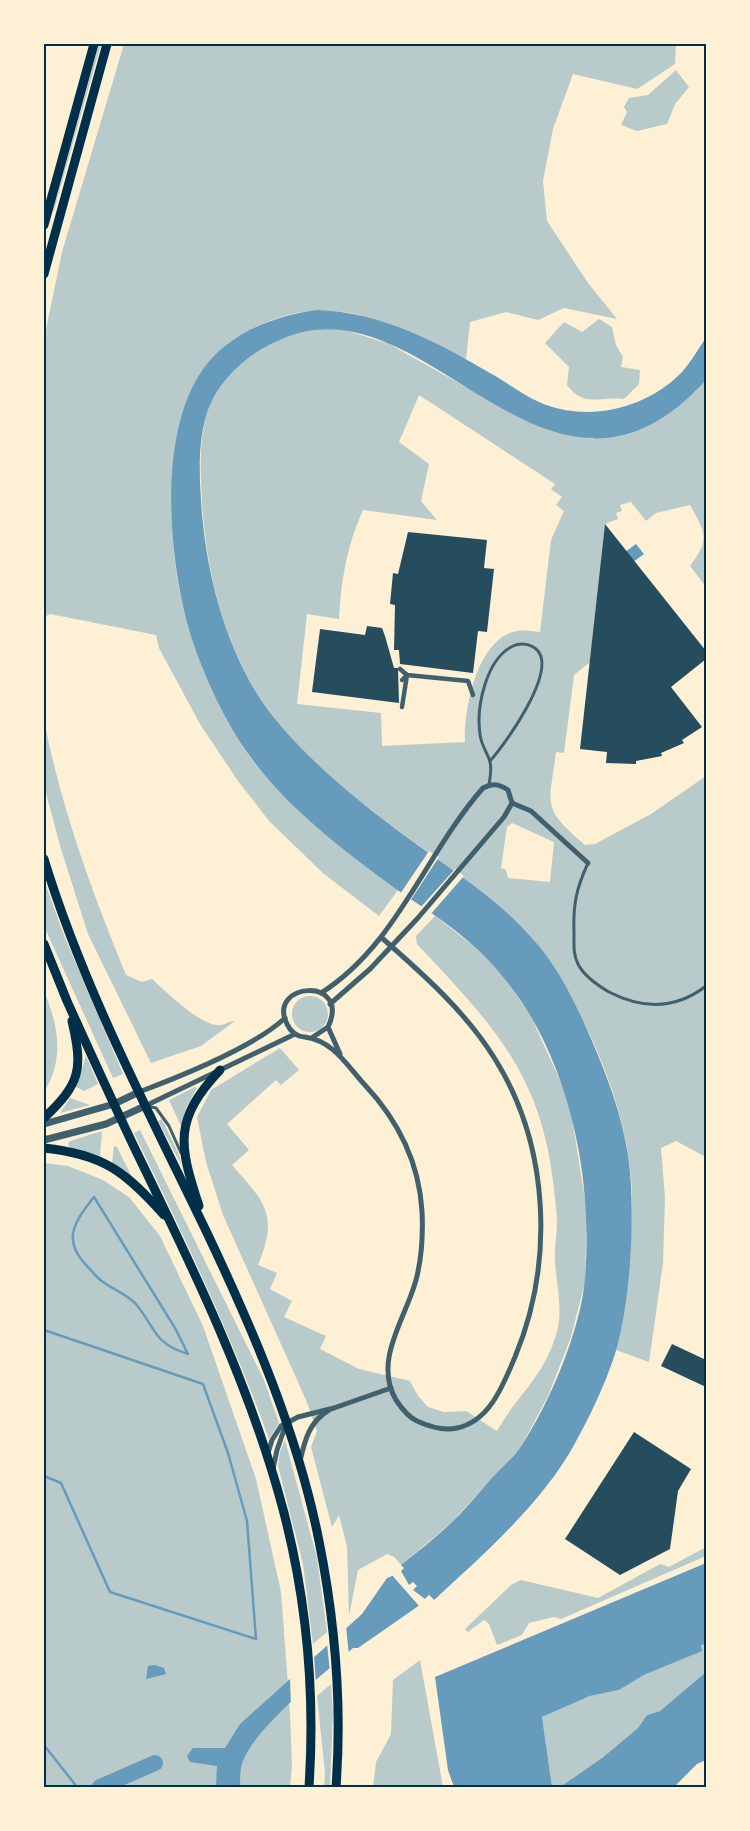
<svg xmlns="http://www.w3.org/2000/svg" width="750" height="1831" font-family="'Crimson Pro',serif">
<rect width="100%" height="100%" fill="#fdf0d5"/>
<g fill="#b9caca" fill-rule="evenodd">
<path d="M99 44H101L54 210H53Z"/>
<path d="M124 44H676L675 64 637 89 573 74 553 129 543 181 547 221 588 283 617 319 564 308 538 320 506 312 470 322 466 359C426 340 388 319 344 312 306 306 265 317 234 341 222 351 210 359 201 372 161 437 167 551 187 623 199 661 216 700 236 735 271 797 341 848 398 890L379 916 324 874 270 822 238 781 200 724 159 648 156 635 50 614 44 617V339L62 252Z"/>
<path d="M676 70 689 87 675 104 667 124 637 131 621 125 627 112 624 107 629 98 648 95Z"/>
<path d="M599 319 612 327 616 345 623 357 621 367 640 370 639 384 624 399C597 396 585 408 567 385L569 367 545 343 564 322 582 332Z"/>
<path d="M323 328 345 330 389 344 521 418 552 431 581 437 593 439 695 392 706 380V587L690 566C710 539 706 533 690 505L656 513 646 521 631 502 620 505 622 511 616 513 618 519 605 524 590 662 574 675 564 753 556 752C549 807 541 807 585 845L595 844 651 814 706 776V1157L676 1141 661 1148 665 1197 663 1263 649 1362 616 1350C625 1298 633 1246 632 1194 630 1128 605 1061 574 1003 563 982 550 958 534 940 505 906 464 879 428 852 375 814 323 775 281 726 224 661 203 564 201 480 200 454 201 424 212 400 230 360 281 331 323 328ZM419 395 555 484 551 489 562 497 556 505 564 511 551 540 540 632C530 631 522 629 513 632 476 643 464 710 465 742L382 746 381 713 297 704 307 614 339 619C341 580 347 545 363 510L437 520 421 501 429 464 399 442ZM512 823 554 842 550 882 508 878 506 870 501 868 507 827Z"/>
<path d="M44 720C61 808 92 892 126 975L142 982 152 979C165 991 199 1024 217 1025 224 1026 230 1020 235 1021L201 1046 151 1063 88 934 61 849 44 786Z"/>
<path d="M44 880 63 933 123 1074 113 1078 44 926Z"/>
<path d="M435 916 476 948 504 976 531 1017 564 1089 570 1106 587 1212 585 1282 571 1337 548 1396 521 1447 451 1523 401 1565 394 1557 387 1554 358 1570 349 1616 347 1547 339 1515 332 1527 311 1447 317 1431 306 1400 223 1215 206 1162 197 1117 211 1090 280 1048 299 1070 281 1085 276 1080 227 1124 249 1150 232 1165C265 1203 279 1214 258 1265L277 1273 270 1289 292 1301 284 1317 326 1336 320 1349 359 1369 410 1381 418 1396 428 1407 444 1412 466 1411 497 1431C517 1395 543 1378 556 1335 564 1310 556 1285 555 1260 554 1248 557 1235 557 1223 557 1211 555 1200 554 1189 542 1074 492 1024 417 944L416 936Z"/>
<path d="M44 991C58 1025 65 1058 44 1092Z"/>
<circle cx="310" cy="1014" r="18"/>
<path d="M86 1056 98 1084 84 1091 76 1087Z"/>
<path d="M195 1087 197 1088 186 1108 181 1126 169 1100Z"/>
<path d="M70 1098 90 1105 60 1113Z"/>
<path d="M162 1119 179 1155 182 1166 158 1121Z"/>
<path d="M140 1130 264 1380 279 1423 269 1439C231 1334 183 1234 134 1133Z"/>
<path d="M102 1131 100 1157 70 1148 68 1144 70 1141Z"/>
<path d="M114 1146 117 1147 132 1177 112 1163Z"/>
<path d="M44 1163 68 1166 103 1180 129 1197 160 1236 203 1326 256 1479 281 1592 290 1712 292 1766 290 1787H44Z"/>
<path d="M285 1440 317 1558 327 1632 313 1644 303 1564 278 1466 280 1452Z"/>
<path d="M706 1547V1556L561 1619 554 1617 529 1623 522 1635 497 1645 489 1624 484 1620 468 1632 465 1629 511 1585 521 1580 598 1598 660 1564 669 1567Z"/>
<path d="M706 1644V1672L660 1711 647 1715 638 1728 602 1758 560 1787H552L542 1717 590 1696 619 1690 644 1675 701 1651V1645Z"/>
<path d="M420 1660 443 1787H373L376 1762 391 1734 393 1680Z"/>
<path d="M331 1684 333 1714 330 1787H324L325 1773 317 1696Z"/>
</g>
<g fill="#669bbc">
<path d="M318 310C381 312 437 342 490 373 508 383 527 398 546 405 593 422 648 407 682 372 691 362 698 349 706 338V380C547 555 428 275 282 339 257 349 236 365 220 387 195 422 199 473 202 514 208 585 232 671 281 726 318 769 362 804 408 838 450 869 497 898 532 938 558 966 577 1006 592 1041 608 1078 622 1116 628 1155 636 1209 631 1302 615 1354 605 1385 590 1416 574 1445 543 1502 482 1556 434 1600L429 1595 417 1607 358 1648H353C324 1674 253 1728 242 1764 240 1771 240 1780 240 1787H216L217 1766 190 1762 187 1756 193 1748H225L240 1724 362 1614 387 1578 392 1576 401 1568V1565C417 1552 434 1539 449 1525 464 1511 477 1495 491 1479 501 1468 514 1457 522 1445 550 1402 581 1329 585 1278 594 1170 566 1040 488 960 462 932 428 911 396 889 347 853 288 809 252 759 224 722 198 664 186 619 168 547 159 432 203 369 229 333 275 315 318 310Z"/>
<path d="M636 544 644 554 629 565 621 555Z"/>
<path d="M706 1563V1644L701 1645 702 1651 644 1675 619 1690 590 1696 542 1717 552 1787H454L448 1770 435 1677Z"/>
<path d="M155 1665 164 1668 166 1674 146 1679 148 1666Z"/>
<path d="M706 1672V1760L697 1764 674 1787H560L602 1758 638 1728 647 1715 660 1711Z"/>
</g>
<g fill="#fdf0d5">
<path d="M429 851 439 857 410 901 400 894Z"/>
<path d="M455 869 464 876 430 915 420 908Z"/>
<path d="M399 1563 404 1568 401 1571 409 1585 413 1582 417 1586 413 1590 425 1599 429 1595 436 1602 429 1599 420 1607 391 1574Z"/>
<path d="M346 1626 349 1656 330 1673 327 1643Z"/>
<path d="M314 1655 316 1685 291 1707 290 1677Z"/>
</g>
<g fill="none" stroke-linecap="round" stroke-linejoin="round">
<g stroke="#669bbc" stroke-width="2.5">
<path d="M94 1197 175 1328 188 1354C152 1343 156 1327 135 1303 127 1295 113 1289 103 1282 97 1278 92 1271 87 1266 61 1240 75 1221 94 1197Z"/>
<path d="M44 1330 203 1384 228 1453 247 1521 256 1639 110 1592 61 1483 44 1476"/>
<path d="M44 1745 77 1787"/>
</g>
<path stroke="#669bbc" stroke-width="16" d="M100 1787 155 1763"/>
</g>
<g fill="#264d5e">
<path d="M605 524 706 651V659L671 687 702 727 682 740 684 743 661 753 662 756 636 761V764L606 763 607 752 580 749Z"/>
<path d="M408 532 487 540 484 568 494 569 487 632 478 631 473 673 400 664 399 650H394L395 605 390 604 393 573 398 574Z"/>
<path d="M367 626 382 628 385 636 394 668H398L399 703 312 692 320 629 365 635Z"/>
<path d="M672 1344 706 1360V1387L661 1366Z"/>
<path d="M634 1432 691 1469 678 1491 670 1549 620 1575 565 1539Z"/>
</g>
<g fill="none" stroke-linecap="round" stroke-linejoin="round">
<g stroke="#3f606c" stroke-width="3">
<path d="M489 785C490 778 492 769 490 762 488 753 481 746 480 734 476 707 486 659 513 646 521 642 532 644 538 651 556 673 506 743 490 761"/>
<path d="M588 863C576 889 573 905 574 933 574 944 573 954 578 964 584 976 597 985 609 992 642 1009 675 1010 706 986"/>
<path d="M147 1106 156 1108 169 1126 181 1153"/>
</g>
<g stroke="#3f606c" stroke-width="4.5">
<path d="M400 669 407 675 468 681 473 695"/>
<path d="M402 680 407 675 402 707"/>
</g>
<g stroke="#3f606c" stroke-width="5">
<path d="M512 803 531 811 588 863"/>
<path d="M321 993C397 945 425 854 483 788 493 783 499 784 508 790L512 803 504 817 417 919 370 969 330 1004"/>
<path d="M328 1027 340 1054"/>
<path d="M313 1037 328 1027C352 976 266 982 287 1024 290 1031 297 1037 305 1037 333 1041 346 1064 364 1084 397 1119 419 1161 422 1211 423 1232 422 1255 417 1276 408 1316 372 1359 396 1400 402 1409 408 1417 417 1421 430 1427 443 1431 457 1428 490 1421 503 1385 515 1357 554 1263 550 1147 495 1059 466 1012 423 974 382 938"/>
<path d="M139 1092C179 1077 254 1047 285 1018"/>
<path d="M145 1106 295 1034"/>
<path d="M268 1453 272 1440 281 1426 298 1417 334 1408 391 1388"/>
<path d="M300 1461C305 1440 309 1422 329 1410"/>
<path d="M273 1469 277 1450 286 1424"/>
</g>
<g stroke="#3f606c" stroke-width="7">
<path d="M44 1124 114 1104 139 1092"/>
<path d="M44 1140 106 1124 145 1106"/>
</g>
<g stroke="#003049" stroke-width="9">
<path d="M44 225 94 44"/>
<path d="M44 274 107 44"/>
<path d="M44 859C84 990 149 1112 208 1235 254 1332 298 1435 319 1541 335 1621 342 1706 336 1787"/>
<path d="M44 944 67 1001C90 1052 113 1103 137 1153 194 1270 251 1387 284 1513 307 1602 315 1696 309 1787"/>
<path d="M44 1118C81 1083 83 1069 72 1021"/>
<path d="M44 1148C103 1154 126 1172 164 1215"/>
<path d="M199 1206C179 1145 173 1120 220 1070"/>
</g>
</g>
<rect width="750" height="1831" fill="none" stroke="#fdf0d5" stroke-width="90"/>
<rect x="45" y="45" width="660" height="1741" fill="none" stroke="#003049" stroke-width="2"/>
</svg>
